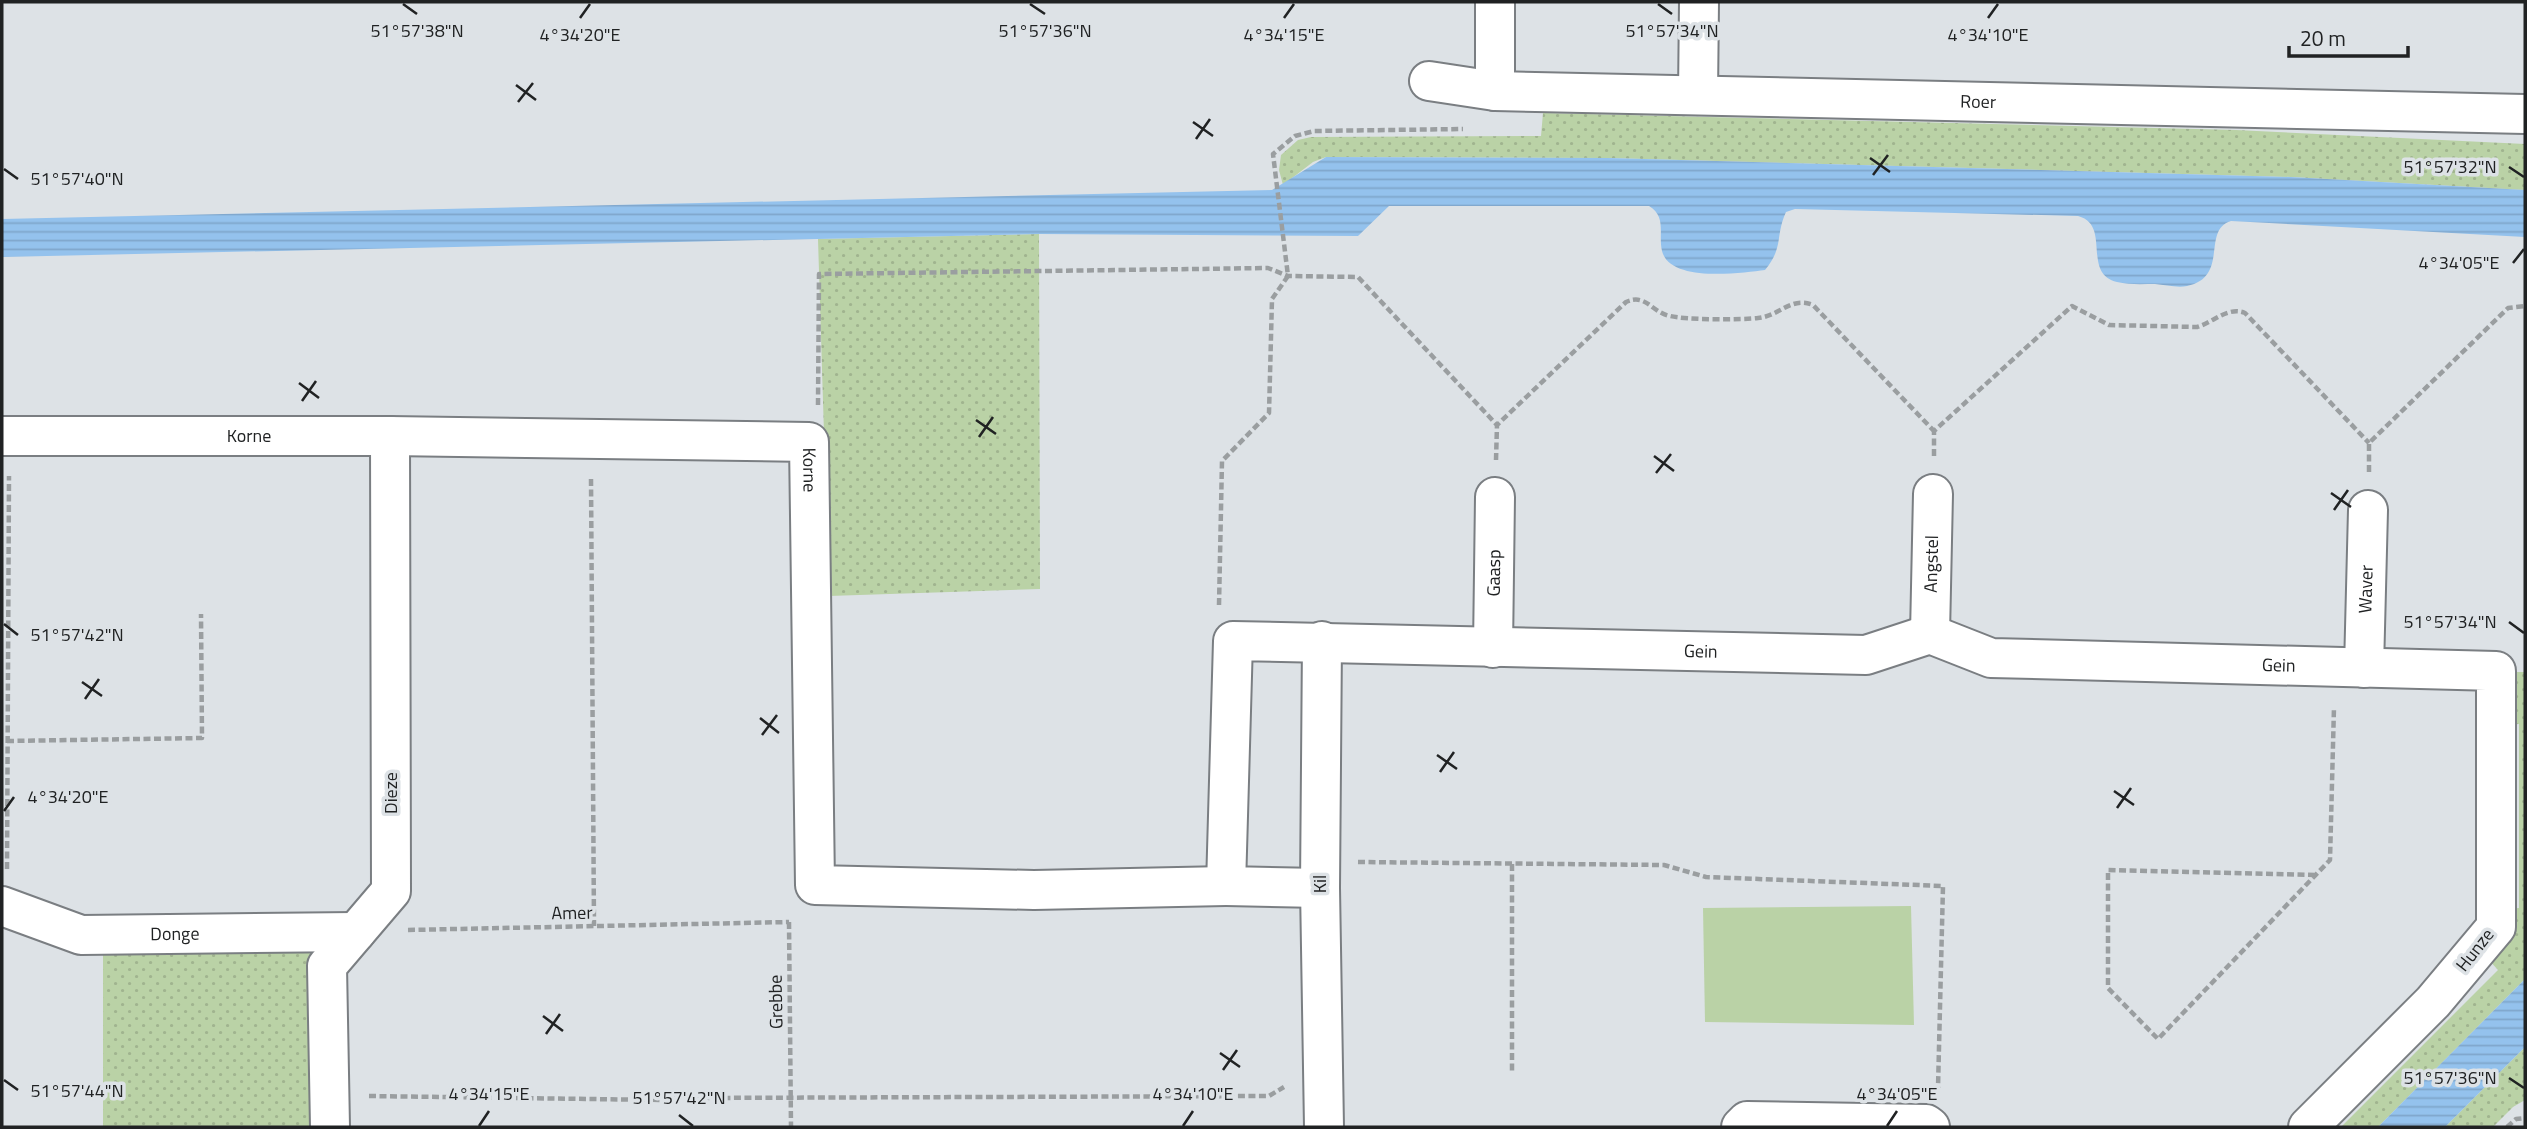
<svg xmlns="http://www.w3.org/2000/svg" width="2527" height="1129" font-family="'Titillium Web',sans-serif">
<defs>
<pattern id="grass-dots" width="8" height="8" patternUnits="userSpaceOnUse" patternTransform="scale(1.75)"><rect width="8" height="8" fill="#bad2a6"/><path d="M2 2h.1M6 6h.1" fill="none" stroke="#a0b48f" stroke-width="1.8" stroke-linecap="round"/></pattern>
<pattern id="water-rules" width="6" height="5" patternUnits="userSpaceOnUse" patternTransform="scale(1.75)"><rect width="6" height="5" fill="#94c2ed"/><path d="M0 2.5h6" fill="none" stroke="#7fa6cb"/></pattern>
</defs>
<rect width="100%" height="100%" fill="#dde2e6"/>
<g fill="url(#grass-dots)">
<path d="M1543 113 2236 130 2525 144V190L2291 177 1608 158 1326 157 1313 162 1283 185 1279 170 1281 155 1298 140 1311 137 1541 136Z"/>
<path d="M1039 234 1040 589 829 596 818 239Z"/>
<path d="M2516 672H2525V979L2378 1127H2341L2498 970 2488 959 2507 909 2519 908V724L2506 725 2505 681Z"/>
<path d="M313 945 316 1127H103V946Z"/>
<path d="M2525 1047V1100L2513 1107 2493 1127H2445Z"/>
</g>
<path fill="#bad2a6" d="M1911 906 1914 1025 1705 1022 1703 908Z"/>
<g fill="url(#water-rules)">
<path d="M1326 157 1608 158 2291 177 2525 190V237L2231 221C2201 230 2230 277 2187 286 2178 288 2165 285 2155 284 2143 284 2129 285 2117 282 2081 273 2112 225 2078 216L1795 209 1786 212C1775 236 1784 247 1765 270 1741 273 1670 283 1662 251 1658 234 1667 217 1649 206H1389L1358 236 1039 234 2 257V219L1272 190Z"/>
<path d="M2525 979V1047L2445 1127H2378Z"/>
</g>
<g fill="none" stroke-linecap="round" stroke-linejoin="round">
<defs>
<g id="street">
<path id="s1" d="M1429 81 1495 91 2525 114"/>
<path d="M1495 91V2"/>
<path d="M1698 95 1699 2"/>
<path id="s2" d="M2 436H390L809 442 815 885 1034 890 1226 886"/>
<path id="s3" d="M1930 634 1933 494"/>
<path d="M1322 641 1320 888 1324 1127"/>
<path id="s4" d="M1493 648 1495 497"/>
<path id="s5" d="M2364 668 2368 510"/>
<path id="s6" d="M1320 888 1226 886 1233 641 1866 655 1930 634 1991 658 2496 671V927L2433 1002 2308 1127"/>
<path id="s7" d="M2 906 81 935 356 932"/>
<path d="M330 1127 327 966 391 891 390 436"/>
<path d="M1741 1127 1747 1121 1926 1124 1930 1127"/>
</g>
</defs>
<use href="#street" stroke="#7a7e82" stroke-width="42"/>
<g stroke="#9a9ea0" stroke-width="4.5" stroke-dasharray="7 3.5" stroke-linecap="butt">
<path d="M818 405 819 274 1268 268 1288 276 1358 277 1497 425"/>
<path d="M1934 456V431L2072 306 2109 325 2197 327C2214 322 2228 306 2245 313L2369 443"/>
<path d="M1496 460 1497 425 1626 302C1646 293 1651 312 1670 316 1687 320 1739 320 1758 318 1780 316 1791 296 1813 305L1934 431"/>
<path d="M2369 472V443L2508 308 2525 306"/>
<path d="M591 479 594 926"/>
<path d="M1219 605 1222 461 1269 413 1272 299 1288 276 1273 154 1295 136 1314 131 1463 129"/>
<path d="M7 741 202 738 201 614"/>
<path d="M1358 862 1664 865 1706 877 1943 886 1938 1088"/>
<path d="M1512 864V1072"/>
<path d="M7 869 9 476"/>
<path d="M2315 875 2108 870V988L2158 1039 2330 860 2334 707"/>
<path d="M789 922 791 1127"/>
<path d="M408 930 789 922"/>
<path d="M369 1096 663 1100 670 1094 695 1098 1269 1096 1284 1087"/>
<path d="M2507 1127 2516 1119 2525 1118"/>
</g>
<use href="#street" stroke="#fff" stroke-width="38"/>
</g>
<path fill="none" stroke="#202223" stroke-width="2.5" d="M403 4 417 14M1030 4 1045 14M1658 4 1672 14M580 18 590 4M1284 18 1294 4M1988 18 1998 4M516 85 536 100M518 102 533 83M1193 122 1213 136M1196 139 1210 119M1870 158 1890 172M2509 167 2524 177M4 169 18 179M1873 175 1888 155M2513 263 2524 249M299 383 319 398M302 401 316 381M976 420 996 434M979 437 993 417M1654 456 1674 471M1656 473 1671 454M2331 493 2351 507M2334 510 2348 490M2509 622 2524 633M4 624 18 635M82 682 102 696M85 699 99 679M760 718 779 733M762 735 777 715M1437 755 1457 769M1440 772 1454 752M2114 791 2134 805M2117 808 2131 788M4 811 14 797M543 1016 563 1031M546 1034 560 1014M1220 1053 1240 1067M1223 1070 1237 1050M2509 1078 2524 1088M4 1080 18 1090M679 1115 693 1126M479 1126 489 1111M1183 1126 1193 1111M1887 1126 1897 1111"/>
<g text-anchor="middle" stroke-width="7" stroke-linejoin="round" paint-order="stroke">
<g font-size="18" fill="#202223" stroke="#dde2e6">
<text dy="6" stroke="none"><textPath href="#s1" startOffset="550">Roer</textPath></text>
<text dy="6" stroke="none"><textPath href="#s2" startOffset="247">Korne</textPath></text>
<text dy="6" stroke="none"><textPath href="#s2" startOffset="835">Korne</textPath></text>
<text dy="6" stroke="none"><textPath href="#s3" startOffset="70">Angstel</textPath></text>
<text dy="6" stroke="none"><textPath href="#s4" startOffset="75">Gaasp</textPath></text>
<text dy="6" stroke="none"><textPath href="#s5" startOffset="79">Waver</textPath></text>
<text dy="6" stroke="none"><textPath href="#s6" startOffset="807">Gein</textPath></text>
<text dy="6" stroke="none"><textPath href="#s6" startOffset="1393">Gein</textPath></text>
<text transform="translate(391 793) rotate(-90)" y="6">Dieze</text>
<text transform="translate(1320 884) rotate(-90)" y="6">Kil</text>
<text transform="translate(572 913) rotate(-1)" y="6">Amer</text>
<text dy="6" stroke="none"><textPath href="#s7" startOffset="178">Donge</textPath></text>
<text transform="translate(2475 950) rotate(-52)" y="6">Hunze</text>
<text transform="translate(776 1002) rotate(-91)" y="6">Grebbe</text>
</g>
</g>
<g font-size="18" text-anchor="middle" fill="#202223" stroke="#dde2e6" stroke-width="7" stroke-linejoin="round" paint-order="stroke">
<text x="417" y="37">51°57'38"N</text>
<text x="1045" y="37">51°57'36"N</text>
<text x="1672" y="37">51°57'34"N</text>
<text x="580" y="41">4°34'20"E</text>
<text x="1284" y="41">4°34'15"E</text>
<text x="1988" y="41">4°34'10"E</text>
<text x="2450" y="173">51°57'32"N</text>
<text x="77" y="185">51°57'40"N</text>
<text x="2459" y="269">4°34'05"E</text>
<text x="2450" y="628">51°57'34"N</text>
<text x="77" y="641">51°57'42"N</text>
<text x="68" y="803">4°34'20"E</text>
<text x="2450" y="1084">51°57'36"N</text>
<text x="77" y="1097">51°57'44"N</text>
<text x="489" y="1100">4°34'15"E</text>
<text x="1193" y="1100">4°34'10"E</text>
<text x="1897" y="1100">4°34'05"E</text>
<text x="679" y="1104">51°57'42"N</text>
</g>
<rect width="2527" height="1129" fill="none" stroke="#202223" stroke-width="7"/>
<path d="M2289 46v10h119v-10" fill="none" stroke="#202223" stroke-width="3.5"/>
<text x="2300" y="46" font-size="21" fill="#202223" stroke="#dde2e6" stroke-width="5" paint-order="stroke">20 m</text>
</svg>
